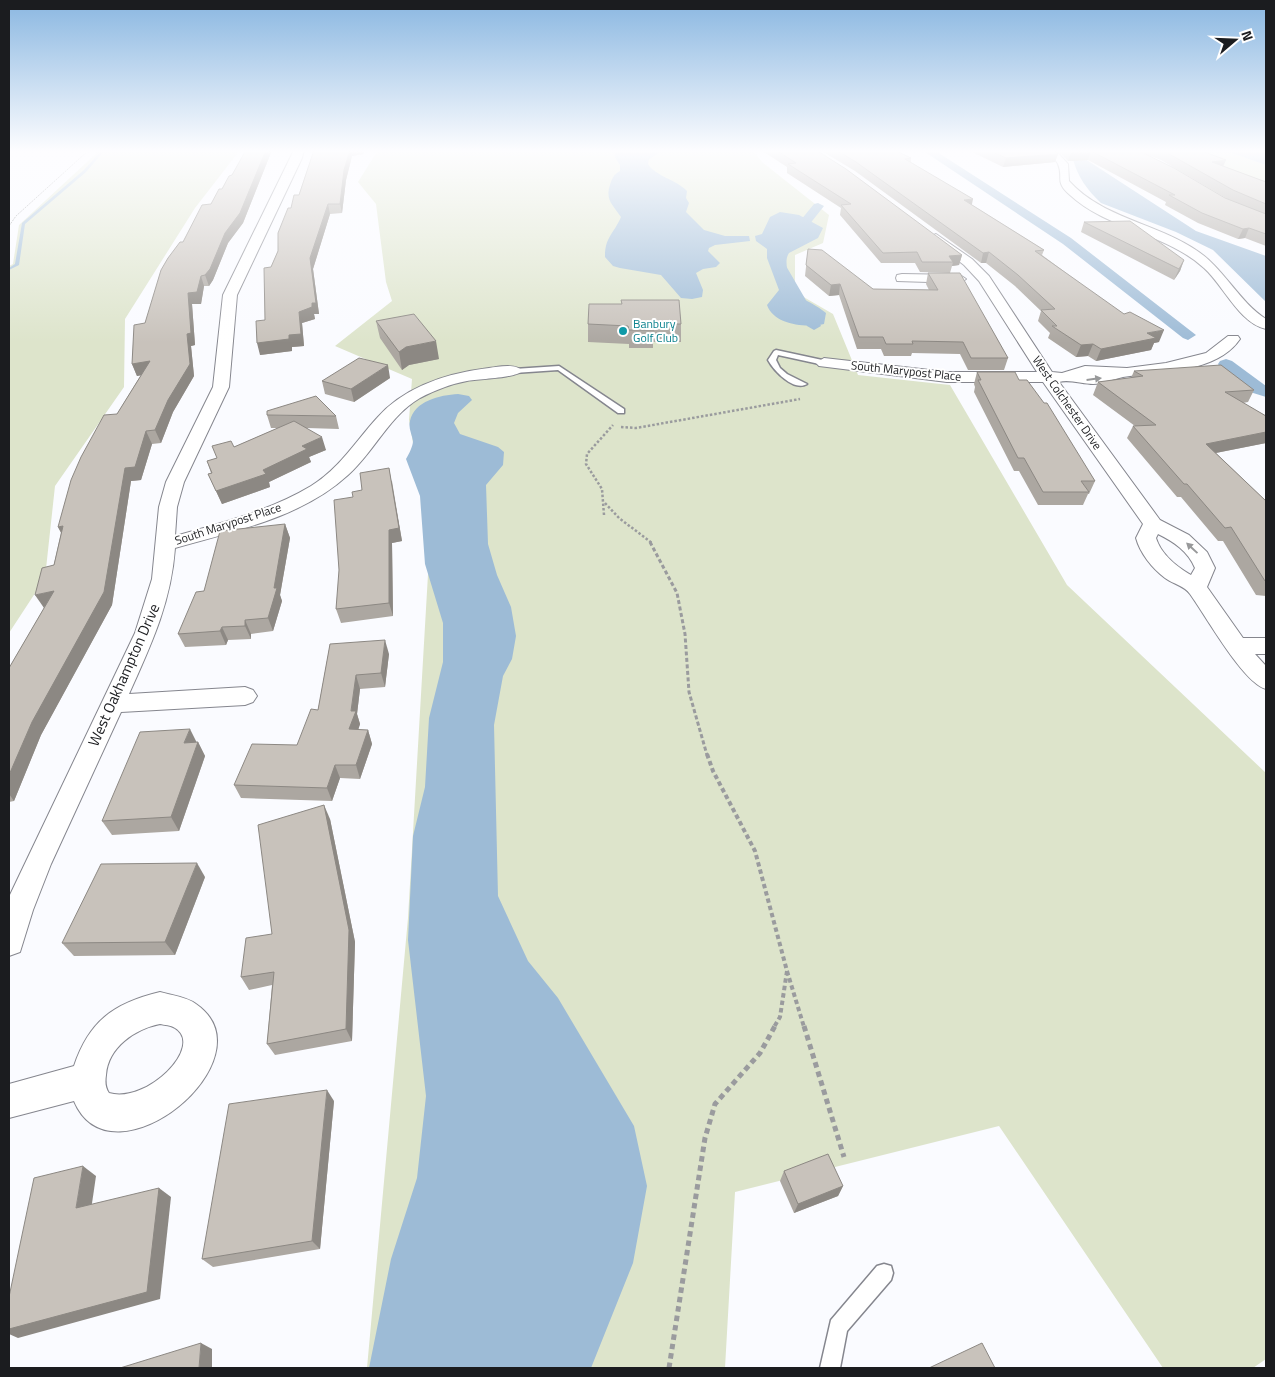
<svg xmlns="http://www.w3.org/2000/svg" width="1275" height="1377" font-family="'Titillium Web',sans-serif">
<rect width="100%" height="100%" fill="#fafbff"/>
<g fill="#dde4cb">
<path d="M100 150H240L195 208 125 319 124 387 55 486 45 578 9 633V266L13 264 19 225Z"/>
<path d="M378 150H753L762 162 829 215 823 243 795 255V292L833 314 858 375 950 385 1067 585 1266 773V1359L1253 1368H1163L999 1126 735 1192 725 1368H367L408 918 430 540 409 420 412 379 335 346 392 301 386 282 376 204 358 182Z"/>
<path d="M1189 150H1223L1266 165V189Z"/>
</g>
<g fill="#9dbbd6">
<path d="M616 150H664L649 159 648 164C655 176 677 180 687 191L686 198 689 203 686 212 704 230 725 236H749L750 241 715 245 709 248 708 251 720 263 716 267 703 269 696 273 703 290 702 297 692 299 681 298 661 275 620 268 613 266 605 257C605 237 613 235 621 217 613 205 605 200 610 185 612 179 613 175 620 171V165L615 157Z"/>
<path d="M1223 150H1266V165Z"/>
<path d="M1082 157 1196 231 1266 256V302L1213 250 1176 232 1101 203C1088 191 1077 176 1073 159Z"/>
<path d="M780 212 799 215 823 228 818 238 789 253C785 259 787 265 787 272 790 300 807 297 826 313L824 324C806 328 774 325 767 305L779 290 767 258V249L756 241 755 236 762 234 770 217Z"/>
<path d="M458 394 469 396 472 400 458 413 454 423 460 434 498 447 504 452 503 465 486 485 488 544 497 575 511 607 516 636 512 659 503 676 494 725 498 896 528 961 558 998 634 1126 647 1186 633 1263 591 1368H369L391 1259 417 1178 426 1096 408 940 413 836 425 787 429 718 443 662V623L425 564 420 496 406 459C409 454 413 446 413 441 412 434 408 428 410 421 414 401 440 395 458 394Z"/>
</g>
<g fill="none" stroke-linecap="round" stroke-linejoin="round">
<path fill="#9dbbd6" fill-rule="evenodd" d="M102 150H105L86 172 25 224 19 265 9 270V268L15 264 22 223 84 170Z"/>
<g fill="#9dbbd6" fill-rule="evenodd">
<path d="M922 150H934L1071 238 1196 335 1188 340 1183 338 1063 244Z"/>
<path d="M818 203 824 206 782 259 821 326 814 330 807 326 769 259 814 204Z"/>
<path d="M1226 359 1232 361 1266 386V397L1250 392 1220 367 1218 364 1220 361Z"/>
</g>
<defs>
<g id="lane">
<path d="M776 350 827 361 828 363 824 365 778 355 776 360 780 368 787 374 807 384C794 392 774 371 768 360L774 351Z"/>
<path d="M559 366 624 409V413H618L558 370 514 373 510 371 514 369Z"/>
<path d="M884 1264 891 1266 893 1273 891 1280 847 1331 840 1368H820L831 1320 877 1266Z"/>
</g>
<g id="street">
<path d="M294 150H304L302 158 237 295 229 387 184 482 177 507 175 536C222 523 269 511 311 486 340 468 355 442 377 418 405 386 448 373 489 368 498 367 516 363 522 371 517 378 477 379 467 381 451 384 435 390 420 398 388 417 375 451 348 475 301 518 234 531 175 548 171 603 151 645 129 694L245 687 253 690 257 696 253 702 245 705 121 712 51 864 33 910 20 952 9 956V897L135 633 152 579 159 507 166 482 213 387 223 295Z"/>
<path d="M1045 150H1055L1068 164 1069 181C1102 218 1156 223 1196 250 1224 268 1238 301 1266 319V329C1239 323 1224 286 1204 268 1166 233 1108 230 1070 195 1054 181 1064 178 1058 164 1056 159 1049 154 1045 150Z"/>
<path d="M936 234 972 259 989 276 1052 372 1062 373 1085 366 1127 368 1166 363 1206 353 1228 336H1238L1240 339C1216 374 1160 371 1123 377 1113 379 1103 384 1093 384 1082 384 1069 379 1059 382L1160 520 1189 535 1207 552 1215 568 1207 587 1243 638H1266V654H1255L1266 666V689C1243 683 1206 616 1190 594 1185 586 1173 584 1165 578 1152 568 1140 553 1136 538L1143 524 1043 382H947L819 366 816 363 824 358 947 372H1037L979 281 964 265 932 240V236ZM1158 534C1174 542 1188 551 1195 568L1191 575C1177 567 1161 554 1156 538Z"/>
<path d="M902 274 960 275 966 279 960 283 897 281 896 278 897 275Z"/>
<path d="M160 992C171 995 187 997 196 1004 274 1058 112 1191 74 1101L9 1118V1084L74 1066C89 1021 114 1003 160 992ZM160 1024C164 1025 171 1025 175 1028 205 1046 147 1104 109 1093 105 1087 105 1082 106 1075 108 1047 135 1029 160 1024Z"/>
</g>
</defs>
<use href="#lane" stroke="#85868e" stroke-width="3"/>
<use href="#street" stroke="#85868e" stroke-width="2"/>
<path stroke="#9a9b9e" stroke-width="1" stroke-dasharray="2 1" stroke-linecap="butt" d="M9 226 16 216 89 150"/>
<g stroke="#9a9b9e" stroke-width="2.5" stroke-dasharray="2.5 2" stroke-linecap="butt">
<path d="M621 427 636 428 800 399"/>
<path d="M605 503 619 518 652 543"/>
<path d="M604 515 602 489 586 464 587 454 613 425"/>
</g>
<path stroke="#9a9b9e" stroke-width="3" stroke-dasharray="4 2.5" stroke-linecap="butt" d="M650 542 677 593 685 634 689 692 707 755"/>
<g stroke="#9a9b9e" stroke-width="4" stroke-dasharray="4.5 3" stroke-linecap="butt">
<path d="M707 754 713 771 755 851 787 971 780 1017 774 1027"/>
<path d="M787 971 804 1027"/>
</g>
<g stroke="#9a9b9e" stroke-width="5" stroke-dasharray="5.5 4" stroke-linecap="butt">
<path d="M804 1026 844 1157"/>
<path d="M669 1368 705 1138 715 1104 760 1053 775 1026"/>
</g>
<use href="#lane" fill="#fff" fill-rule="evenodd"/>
<use href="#street" fill="#fff" fill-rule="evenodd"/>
</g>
<g fill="#aca7a1" fill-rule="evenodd">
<path d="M246 150H272L243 223 228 243 213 280 209 286H204L201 304H192L195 345 191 346 194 376 173 412 161 443 152 444 141 480 131 481 112 605 41 735 14 801 9 802V668L44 608 61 533 58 527 117 414 141 375 137 376 132 364 145 323 183 242 232 175Z"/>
<path d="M314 150H365L363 154 352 156 346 180 342 213 330 214 313 269 319 314H314L315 319 302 323 304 346 292 347V351L260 355 265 320 271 267 278 251 291 208 299 195Z"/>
<path d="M761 150H816L962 255 959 265 952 266 950 273 920 272 915 263H881L840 215 841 208 787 173V167Z"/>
<path d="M820 150H894L911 158V162L972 205 1044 250 1042 255 1159 342 1154 343 1151 350 1096 361 1088 356 1076 357 1048 338 1050 333 1038 321 1041 311 1015 286 986 263H981L855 171Z"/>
<path d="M968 150H1054L1058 154 1055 162 1003 167Z"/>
<path d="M1057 150H1199L1223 166 1266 182V246L1245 238 1238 239 1198 223 1165 205 1166 202 1088 160 1068 161ZM1148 155 1161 160 1229 200 1225 198Z"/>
<path d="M1084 222 1184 260 1180 271 1174 280 1081 232Z"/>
<path d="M808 249 873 289 929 290 926 284 928 273 1008 358 1004 370H968L960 354 912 353 911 356H884L881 349H857L839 295 829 296 805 276Z"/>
<path d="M376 321 439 359 409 365 402 370 380 338Z"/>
<path d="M588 324H681V342H653V348H629V344L588 342Z"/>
<path d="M1134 371 1254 390 1248 402 1243 403 1266 416V443L1216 453 1266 501V596L1256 595 1223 541H1218L1181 497H1177L1127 438 1133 426H1135L1093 395 1098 382 1131 378Z"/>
<path d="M977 372 1019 380 1095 481 1089 494H1088L1083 505H1038L1019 471H1014L974 392 975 387 974 384Z"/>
<path d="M390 378 354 402 325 394 322 381Z"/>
<path d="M267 415 336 416 339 429 307 428 326 450 309 457 311 462 269 482 270 487 222 504 208 474 211 473 207 461 216 459 234 447 278 428H271Z"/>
<path d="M392 481 402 541 392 543 393 616 341 623 336 609 353 497 362 490Z"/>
<path d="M285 524 290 538 280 595 282 601 273 631 251 634V639L228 640 226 645 185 647 178 634 204 591Z"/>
<path d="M330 644 389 654 385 687 360 689 357 714 360 724 358 730H368L372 744 360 779 340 778 332 801 241 798 234 785 297 745 318 710Z"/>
<path d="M197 742H198L205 756 179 831 112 835 102 821Z"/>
<path d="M330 819 355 942 352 1041 275 1055 267 1044 272 985 249 990 241 977 272 934Z"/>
<path d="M205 877 175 955 74 956 62 943Z"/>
<path d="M334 1101 320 1249 213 1267 202 1259Z"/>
<path d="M784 1171 843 1186 838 1196 794 1213 780 1181Z"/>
</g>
<g fill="#8c8883">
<path d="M266 150H272L243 223 228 243 213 280 209 286 205 275 225 233Z"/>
<path d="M350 150H365L363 154 352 156 346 180 342 213 340 204 344 170Z"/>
<path d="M1091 151 1088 160 1068 161 1071 152Z"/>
<path d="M1058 154 1055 162 1003 167 1006 158Z"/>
<path d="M1226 160 1222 169 1212 162Z"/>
<path d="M973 199 971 209 964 200Z"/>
<path d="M328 204 330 214 313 269 319 314H314L315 319 302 323 304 346 292 347V351L260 355 257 343 289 335 299 312 310 258Z"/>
<path d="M1249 228 1245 238 1238 239 1243 229Z"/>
<path d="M989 252 986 263H981L983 253Z"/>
<path d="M962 255 959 265 952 266 953 262 949 256Z"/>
<path d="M1184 260 1180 271 1174 280 1179 269Z"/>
<path d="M201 276 204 286 201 304H192L195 345 191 346 194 376 173 412 161 443 155 430 187 334 188 293Z"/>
<path d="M840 284 839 295 829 296 831 285Z"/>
<path d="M1164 330 1159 342 1154 343 1151 350 1096 361 1101 349 1147 333Z"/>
<path d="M436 341 439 359 409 365 402 370 399 352 406 347Z"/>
<path d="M1093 344 1088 356 1076 357 1081 345Z"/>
<path d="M150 361 154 373 137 376 132 364Z"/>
<path d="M388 365 390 378 354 402 351 389Z"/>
<path d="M146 431 152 444 141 480 131 481 112 605 41 735 14 801 9 794V775L32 722 125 468Z"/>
<path d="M1266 432V443L1200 456 1206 444Z"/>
<path d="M322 437 326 450 309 457 311 462 269 482 270 487 222 504 216 491 263 470 302 446Z"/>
<path d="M389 468 402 541 392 543 393 616 389 603Z"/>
<path d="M285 524 290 538 280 595 282 601 273 631 268 618 274 588Z"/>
<path d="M63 526 66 541 58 527Z"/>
<path d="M54 591 44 608 35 595Z"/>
<path d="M245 620 251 634V639L245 626Z"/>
<path d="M222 627 228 640 226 645 220 631Z"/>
<path d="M385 640 389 654 385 687 381 673Z"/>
<path d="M356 675 360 689 357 714 360 724 354 743 349 729Z"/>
<path d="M190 729 197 743H184Z"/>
<path d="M368 730 372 744 360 779 356 765Z"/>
<path d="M198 742 205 756 179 831 171 817Z"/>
<path d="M335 765 340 778 332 801 327 788Z"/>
<path d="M324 805 330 819 355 942 352 1041 346 1029Z"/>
<path d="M197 863 205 877 175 955 165 942Z"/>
<path d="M327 1090 334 1101 320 1249 312 1241Z"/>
<path d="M83 1166 96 1176 90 1217 76 1208Z"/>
<path d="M843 1186 838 1196 794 1213 798 1204Z"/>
<path d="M159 1188 171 1197 160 1299 18 1338 9 1334V1329Z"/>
<path d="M201 1343 212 1349V1368H199Z"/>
</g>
<g fill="#c8c2bb" stroke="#8c8883">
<path d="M246 150H266L240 213 225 233 210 269 205 275 201 276 197 292 188 293 191 333 187 334 190 364 168 400 155 430 146 431 135 467 125 468 104 592 32 722 9 775V668L54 591 35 595 42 568 54 565 63 526 58 527 71 480 81 457 104 415 117 414 150 361 132 364 134 325 145 323 161 270 168 258 180 242H183L202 205 211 204 219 189H222L229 176 232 175Z"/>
<path d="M314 150H350L344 170 340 204H328L310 258 316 303H312V307L299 312 301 334 289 335V339L257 343 256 321 265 320 264 268 271 267 278 251V233L288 208H291L294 195H299Z"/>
<path d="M776 150H816L846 169 962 255 949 256 953 262H922L917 252 883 253 841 205 851 204 788 164 796 163Z"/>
<path d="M836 150H894L911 158 905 159 973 199 964 200 1044 250 1035 251 1124 314 1130 312 1164 330 1147 333 1156 338 1101 349 1093 344 1081 345 1052 326H1057L1041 310 1055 309 1018 275 989 252 983 253 856 162Z"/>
<path d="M989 150H1054L1058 154 1006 158Z"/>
<path d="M1068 150H1137L1174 168 1225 198 1266 214V234L1249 228 1243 229 1202 213 1169 195H1175L1091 151 1071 152Z"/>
<path d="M1162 150H1199L1226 160 1212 162 1266 182V204L1233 190Z"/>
<path d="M1130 221 1184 260 1179 269 1084 222Z"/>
<path d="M808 249 822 250 873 289 938 290 928 273H960L1008 358H971L963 342 912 341 913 344H886L883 337H859L840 284 831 285 806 265Z"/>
<path d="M621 300H679L681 324H653L654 330H629L628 326 588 324 589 304H622Z"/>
<path d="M414 314 436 341 406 347 399 352 376 321Z"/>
<path d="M359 358 388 365 351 389 322 381Z"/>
<path d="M1221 365 1254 390 1225 392 1266 416V432L1206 444 1266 501V581H1265L1231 527 1225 528 1187 484H1184L1133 426 1156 425 1098 382 1143 376 1134 371Z"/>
<path d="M977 372H1015L1019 380H1027L1044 403H1047L1095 481H1081L1089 492H1043L1024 458H1018L978 380H981Z"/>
<path d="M316 396 336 416 267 415V411Z"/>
<path d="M294 421 322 437 302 446 307 449 263 470 266 474 216 491 208 474 212 473 207 461 217 458 212 446 231 441 234 447Z"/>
<path d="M389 468 399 528 389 530V603L336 609 339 570 334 500 353 497 352 492 362 490 360 473Z"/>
<path d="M285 524 274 588H277L268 618 245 620V626L222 627 220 631 178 634 196 592 204 591 220 531Z"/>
<path d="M385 640 381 673 356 675 351 711H356L349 729 368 730 356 765H335L327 788 234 785 252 744 297 745 311 709 318 710 330 644Z"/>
<path d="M190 729 184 743 198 742 171 817 102 821 140 732Z"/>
<path d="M324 805 349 930 346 1029 267 1044 274 972 241 977 246 938 272 934 258 825Z"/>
<path d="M197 863 165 942 62 943 101 864Z"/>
<path d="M327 1090 312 1241 202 1259 229 1104Z"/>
<path d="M828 1154 843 1186 798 1204 784 1171Z"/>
<path d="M83 1166 76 1208 159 1188 147 1292 9 1329V1297L34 1178Z"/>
<path d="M201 1343 199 1368H120Z"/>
<path d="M982 1343 995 1368H929Z"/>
</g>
<defs><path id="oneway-solid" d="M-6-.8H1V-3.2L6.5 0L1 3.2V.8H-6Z" transform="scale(1.25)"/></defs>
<g fill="#98999a">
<use href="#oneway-solid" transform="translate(1094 379) rotate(-7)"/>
<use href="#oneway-solid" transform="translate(1192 548) rotate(-137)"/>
</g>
<linearGradient id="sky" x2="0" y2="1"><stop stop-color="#8ab7e1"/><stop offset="0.44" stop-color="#fdfdff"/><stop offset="1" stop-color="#fdfdff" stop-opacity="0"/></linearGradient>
<rect width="1275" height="343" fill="url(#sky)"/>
<circle fill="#0f9aa8" stroke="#fff" stroke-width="2" cx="623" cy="331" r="5"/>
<g text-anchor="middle" stroke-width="4" stroke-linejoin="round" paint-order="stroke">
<g font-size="12" fill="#0d838f" stroke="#fff" text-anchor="start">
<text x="633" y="328">Banbury<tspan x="633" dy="14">Golf Club</tspan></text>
</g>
<g font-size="12" fill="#1b1c1f" stroke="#fff">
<text transform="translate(906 371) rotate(6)" y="4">South Marypost Place</text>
<text transform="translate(1067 403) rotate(55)" y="4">West Colchester Drive</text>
<text transform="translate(228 524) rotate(-18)" y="4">South Marypost Place</text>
</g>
<g font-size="15" fill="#1b1c1f" stroke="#fff">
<text transform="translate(124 675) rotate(-66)" y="5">West Oakhampton Drive</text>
</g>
</g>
<rect width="1275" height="1377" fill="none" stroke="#1b1c1f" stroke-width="20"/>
<g transform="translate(1235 40) rotate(71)" stroke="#ffffff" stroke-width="4" paint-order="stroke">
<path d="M0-4L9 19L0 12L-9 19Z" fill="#1b1c1f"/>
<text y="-8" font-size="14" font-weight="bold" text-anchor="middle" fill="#1b1c1f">N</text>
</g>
</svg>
